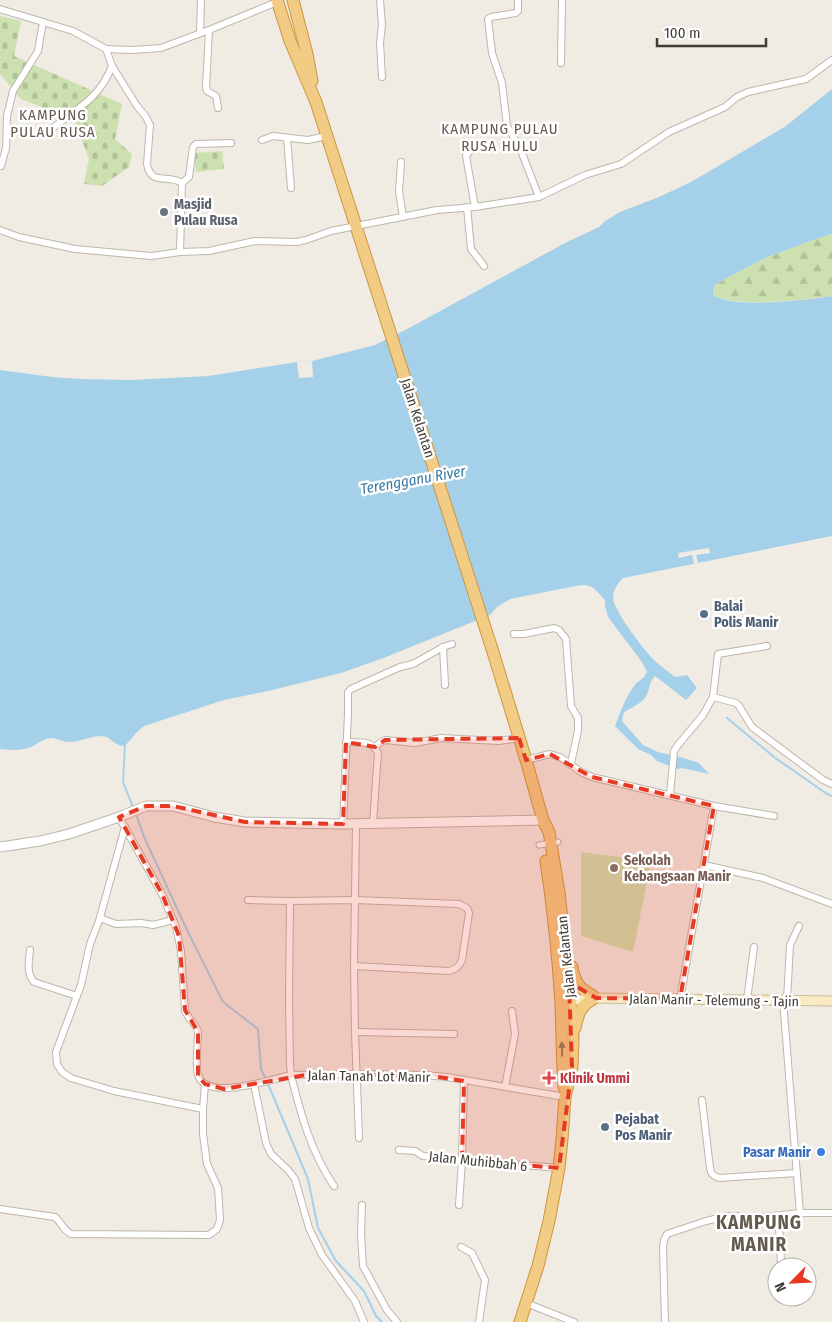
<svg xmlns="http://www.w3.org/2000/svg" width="832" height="1322" font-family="'Fira Sans Condensed',sans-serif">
<defs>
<pattern id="forest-firs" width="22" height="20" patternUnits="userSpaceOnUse" patternTransform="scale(1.25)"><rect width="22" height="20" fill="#cde1b0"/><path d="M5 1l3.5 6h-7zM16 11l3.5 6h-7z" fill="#b1c298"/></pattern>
<pattern id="cemetery-stones" width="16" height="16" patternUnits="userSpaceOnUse" patternTransform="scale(1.25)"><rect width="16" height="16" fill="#cde1b0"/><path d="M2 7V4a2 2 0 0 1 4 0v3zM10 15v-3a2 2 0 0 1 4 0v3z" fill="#b1c298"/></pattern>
</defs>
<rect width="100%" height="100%" fill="#f0ece4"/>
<path fill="url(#forest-firs)" d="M832 234V296C806 300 734 308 713 295V288L716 284 765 258 816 239Z"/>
<g fill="url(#cemetery-stones)">
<path d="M0 16 21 21 14 56 122 104 115 139 132 154 129 167 102 186 84 184 89 159 74 120 21 99 0 74Z"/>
<path d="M222 151 224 169 196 172 194 153Z"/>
</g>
<path fill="#cde1b0" d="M581 852 651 861 633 952 581 936Z"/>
<path fill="#a5d0e9" d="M832 89V234L816 239 765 258 716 284 713 289V295C734 309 806 300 832 296V536L623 578C618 583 613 590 613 598 614 611 644 650 654 660 660 666 668 671 675 677L687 675 697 688 686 700 655 676C649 681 650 691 645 698 640 704 631 708 624 712L622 721 643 745 658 752 680 757 699 763 709 774 682 768 677 769 657 761 651 755 638 749 615 726C620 713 625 698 634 686 639 679 642 682 647 672L642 662 608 617 605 606V600C596 591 594 585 581 585L510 599 497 607 490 615 381 659 341 673 268 691 224 700 144 726 136 733 125 746C115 747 111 736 101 736 90 736 81 742 70 742 62 742 57 738 52 738 43 738 38 744 31 747 21 751 10 750 0 749V370L52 377 80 379 132 380 208 376 297 362 312 361 375 345 409 328 565 243 599 227 605 221 620 212 659 197 691 182 786 126Z"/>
<g fill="#f0ece4">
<path d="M312 361 313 377 299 378 297 362Z"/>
<path d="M709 548 710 553 696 555 698 563 694 564 692 555 679 558 678 553Z"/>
</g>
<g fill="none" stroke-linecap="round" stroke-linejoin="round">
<g stroke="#a5d0e9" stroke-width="2">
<path d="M727 718 774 757 827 794 832 796"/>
<path d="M125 744 123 782 133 807"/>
<path d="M136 814 144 837 188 932 223 1002 258 1029 261 1069 266 1079"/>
<path d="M268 1084 308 1179 318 1228 336 1261 364 1291 376 1316 382 1322"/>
</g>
<defs>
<path id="pedestrian" d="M539 845 558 842"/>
<g id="minor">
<path d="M380 0 382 25 380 43 382 77"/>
<path d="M518 0V11L516 13 491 17 488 19 492 53 502 83 507 126 520 148 539 197"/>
<path d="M0 9 73 31 106 49 132 50 161 48 209 30 277 2"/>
<path d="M209 30 206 87 207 91 216 96 218 108"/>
<path d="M200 33 201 0"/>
<path d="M106 49 112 66 137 106 146 117 150 125 147 164C151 187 168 173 182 183L180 252"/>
<path d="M561 63 562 0"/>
<path d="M54 127C80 107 100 97 112 66"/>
<path d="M287 138 291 188"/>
<path d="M262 140 273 136 308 140 327 136"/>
<path d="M473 147 466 156 475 207"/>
<path d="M401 162 399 191 403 217"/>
<path d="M1 166 6 148 7 116 13 91 38 51 43 22"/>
<path d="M182 183 189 177 193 147 196 144 231 143"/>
<path d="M467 207 471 249 484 266"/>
<path d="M0 230 19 237 75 249 151 256 180 252 209 251 255 241 297 242 306 240 331 231 437 210 475 207 539 197 585 175 621 164 669 132 725 107 737 97 748 92 806 79 832 60"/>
<path d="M514 634H524L554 628 559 630 566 639 571 706 578 718V731L571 763"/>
<path d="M443 647 445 685"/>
<path d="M713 697 736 703 739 706 752 727 823 780 832 784"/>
<path d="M346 742C360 743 371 739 378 753L373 823"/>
<path d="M375 747 381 742 385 740 415 743 441 738 499 741 519 738"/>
<path d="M526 760 550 754 560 757 581 772 592 777 714 806 774 816"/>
<path d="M670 795 674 751 678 745 703 715 713 697 718 654 767 646"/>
<path d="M119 817 162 894 176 927 181 951 185 1010C187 1019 196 1023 198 1032 198 1044 195 1065 198 1075 206 1102 272 1079 291 1075 301 1115 311 1152 334 1186"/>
<path d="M343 824 348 714V692L351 689 400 667 413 664 443 647 452 644"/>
<path d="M356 824 354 966 355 1032 359 1138"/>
<path d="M125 827 99 921 90 944 81 985 56 1052 57 1064 62 1072 71 1078 114 1091 203 1109"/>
<path d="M704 865 763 878 832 904"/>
<path d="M248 900 290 901"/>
<path d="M100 918 116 924 141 923 153 925 173 920"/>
<path d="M30 950C29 961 26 973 34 982L77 996"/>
<path d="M354 966 449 971C456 969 459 967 462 960L469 913 467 908 459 904 355 900 290 901 289 1000 290 1064 291 1075 357 1074 424 1075 447 1077 565 1097"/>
<path d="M680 999 714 806"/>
<path d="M747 1000 754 947"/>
<path d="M783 1000 800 1213"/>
<path d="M787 1000 790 945 799 926"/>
<path d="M355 1032 454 1034"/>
<path d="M254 1084 266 1143 271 1154 288 1170 295 1179 309 1228 322 1255 355 1301 364 1322"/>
<path d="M505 1087 515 1034 512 1011"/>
<path d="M702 1100 710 1168C711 1174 713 1176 719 1178L797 1173"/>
<path d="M399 1150 415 1151 423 1156 462 1160 559 1168"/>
<path d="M362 1205 361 1234 363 1266 387 1310 397 1322"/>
<path d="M459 1205 462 1160 464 1081"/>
<path d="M0 1209 55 1217C61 1222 63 1230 71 1234L209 1235 217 1229 220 1220 218 1188 207 1164 203 1134V1109L205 1084"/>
<path d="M777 1216 780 1237 781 1267"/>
<path d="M461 1247 472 1253 485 1280 479 1322"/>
<path d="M526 1303 574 1322"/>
<path d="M665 1322 663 1248 664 1240 667 1234 706 1221 727 1216 762 1217 800 1213H832"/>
</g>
<path id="tertiary" d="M0 847 40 841 69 834 119 817 146 806H173L214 817 245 822 343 824 543 820"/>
<path id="secondary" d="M565 1001 593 999 596 998 832 1001"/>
<g id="trunk">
<path d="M277 0 290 41 316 102 493 652 526 760 543 820 549 832 559 892 570 995 573 1039 572 1067 565 1097 562 1139 559 1168 549 1221 538 1266 520 1322"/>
<path d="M293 0 307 54 312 81"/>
<path d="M546 861C553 908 558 955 561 1003 562 1031 562 1059 564 1087"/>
<path d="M572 967C575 983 579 988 593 996"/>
<path d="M575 1028C578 1014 580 1006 593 999"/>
</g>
</defs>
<use href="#pedestrian" stroke="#beb6ab" stroke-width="7"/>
<use href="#minor" stroke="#beb6ab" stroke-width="8"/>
<use href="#tertiary" stroke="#beb6ab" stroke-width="11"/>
<use href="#secondary" stroke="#ccbc97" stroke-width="11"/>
<use href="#trunk" stroke="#ce9440" stroke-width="13"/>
<use href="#pedestrian" stroke="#fff" stroke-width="5"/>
<use href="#minor" stroke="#fff" stroke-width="6"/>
<use href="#tertiary" stroke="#fff" stroke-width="9"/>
<use href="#secondary" stroke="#f9eac5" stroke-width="9"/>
<use href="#trunk" stroke="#f2cc84" stroke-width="11"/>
</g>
<defs><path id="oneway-solid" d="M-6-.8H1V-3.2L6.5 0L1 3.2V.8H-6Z" transform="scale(1.25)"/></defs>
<use fill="#917d59" href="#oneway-solid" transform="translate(562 1049) rotate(-91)"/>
<path fill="#e63a25" fill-opacity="0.2" stroke="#e63a25" stroke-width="4" stroke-dasharray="10 6" stroke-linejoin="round" d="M519 738 526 760 550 754 592 777 714 806 680 999 596 998 569 982 572 1067 559 1168 462 1160 464 1081 424 1075H306L224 1089 205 1084 198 1076V1032L185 1010 179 936 162 894 119 817 146 806H173L245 822 343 824 346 742 375 747 385 740Z"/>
<circle fill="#6b7280" stroke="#fff" stroke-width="2" cx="164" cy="212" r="5"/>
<g fill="#5c6f8a" stroke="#fff" stroke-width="2">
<circle cx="704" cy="614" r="5"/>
<circle cx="605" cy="1127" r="5"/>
</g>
<circle fill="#8d6e63" stroke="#fff" stroke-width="2" cx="614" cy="868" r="5"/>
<path fill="#e0444e" stroke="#fff" stroke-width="2" d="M546.5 1070.5h5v5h5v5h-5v5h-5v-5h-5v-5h5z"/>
<circle fill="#3f7fe0" stroke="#fff" stroke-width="2" cx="821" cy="1152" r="5"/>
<g text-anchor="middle" stroke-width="5" stroke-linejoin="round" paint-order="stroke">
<g font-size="14" font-weight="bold" fill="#5b616d" stroke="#fff" text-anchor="start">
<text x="174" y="209">Masjid<tspan x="174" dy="16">Pulau Rusa</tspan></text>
</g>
<g font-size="14" fill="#423c35" stroke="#fff">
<text transform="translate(418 418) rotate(72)" y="5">Jalan Kelantan</text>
<text transform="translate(566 957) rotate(-96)" y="5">Jalan Kelantan</text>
<text transform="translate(714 1000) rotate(1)" y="5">Jalan Manir - Telemung - Tajin</text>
<text transform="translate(369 1076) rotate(1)" y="5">Jalan Tanah Lot Manir</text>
<text transform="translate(478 1161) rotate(6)" y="5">Jalan Muhibbah 6</text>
</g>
<g font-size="14" font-weight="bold" fill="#4e5e75" stroke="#fff" text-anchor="start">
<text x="714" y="611">Balai<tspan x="714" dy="16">Polis Manir</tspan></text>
<text x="615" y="1124">Pejabat<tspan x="615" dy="16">Pos Manir</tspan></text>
</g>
<g font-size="14" font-weight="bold" fill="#785e54" stroke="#fff" text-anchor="start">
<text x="624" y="865">Sekolah<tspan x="624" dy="16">Kebangsaan Manir</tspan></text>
</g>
<g font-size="14" font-weight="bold" fill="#be3a42" stroke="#fff" text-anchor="start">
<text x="560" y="1083">Klinik Ummi</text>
</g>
<g font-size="14" font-weight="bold" fill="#366cbe" stroke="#fff" text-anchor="end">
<text x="811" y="1157">Pasar Manir</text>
</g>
<g font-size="15" letter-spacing="1" fill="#645a4d" stroke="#fff">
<text x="53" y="120">KAMPUNG<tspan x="53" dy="17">PULAU RUSA</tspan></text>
<text x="500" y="134">KAMPUNG PULAU<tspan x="500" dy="17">RUSA HULU</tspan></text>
</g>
<g font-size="15" font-style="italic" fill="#387aa3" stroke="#fff">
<text transform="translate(413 480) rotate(-10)" y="5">Terengganu River</text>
</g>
<g font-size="19" font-weight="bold" letter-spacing="1" fill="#645a4d" stroke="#fff">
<text x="759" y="1229">KAMPUNG<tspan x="759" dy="22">MANIR</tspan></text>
</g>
</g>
<g transform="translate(792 1282) rotate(246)"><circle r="24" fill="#ffffff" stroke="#b3b1ae"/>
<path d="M0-4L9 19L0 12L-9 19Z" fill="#e63a25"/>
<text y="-8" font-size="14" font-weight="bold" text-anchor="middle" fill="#423c35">N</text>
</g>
<path d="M657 38v8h109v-8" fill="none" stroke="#423c35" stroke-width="2.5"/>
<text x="664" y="38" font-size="15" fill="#423c35" stroke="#ffffff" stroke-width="4" paint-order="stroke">100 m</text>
</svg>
